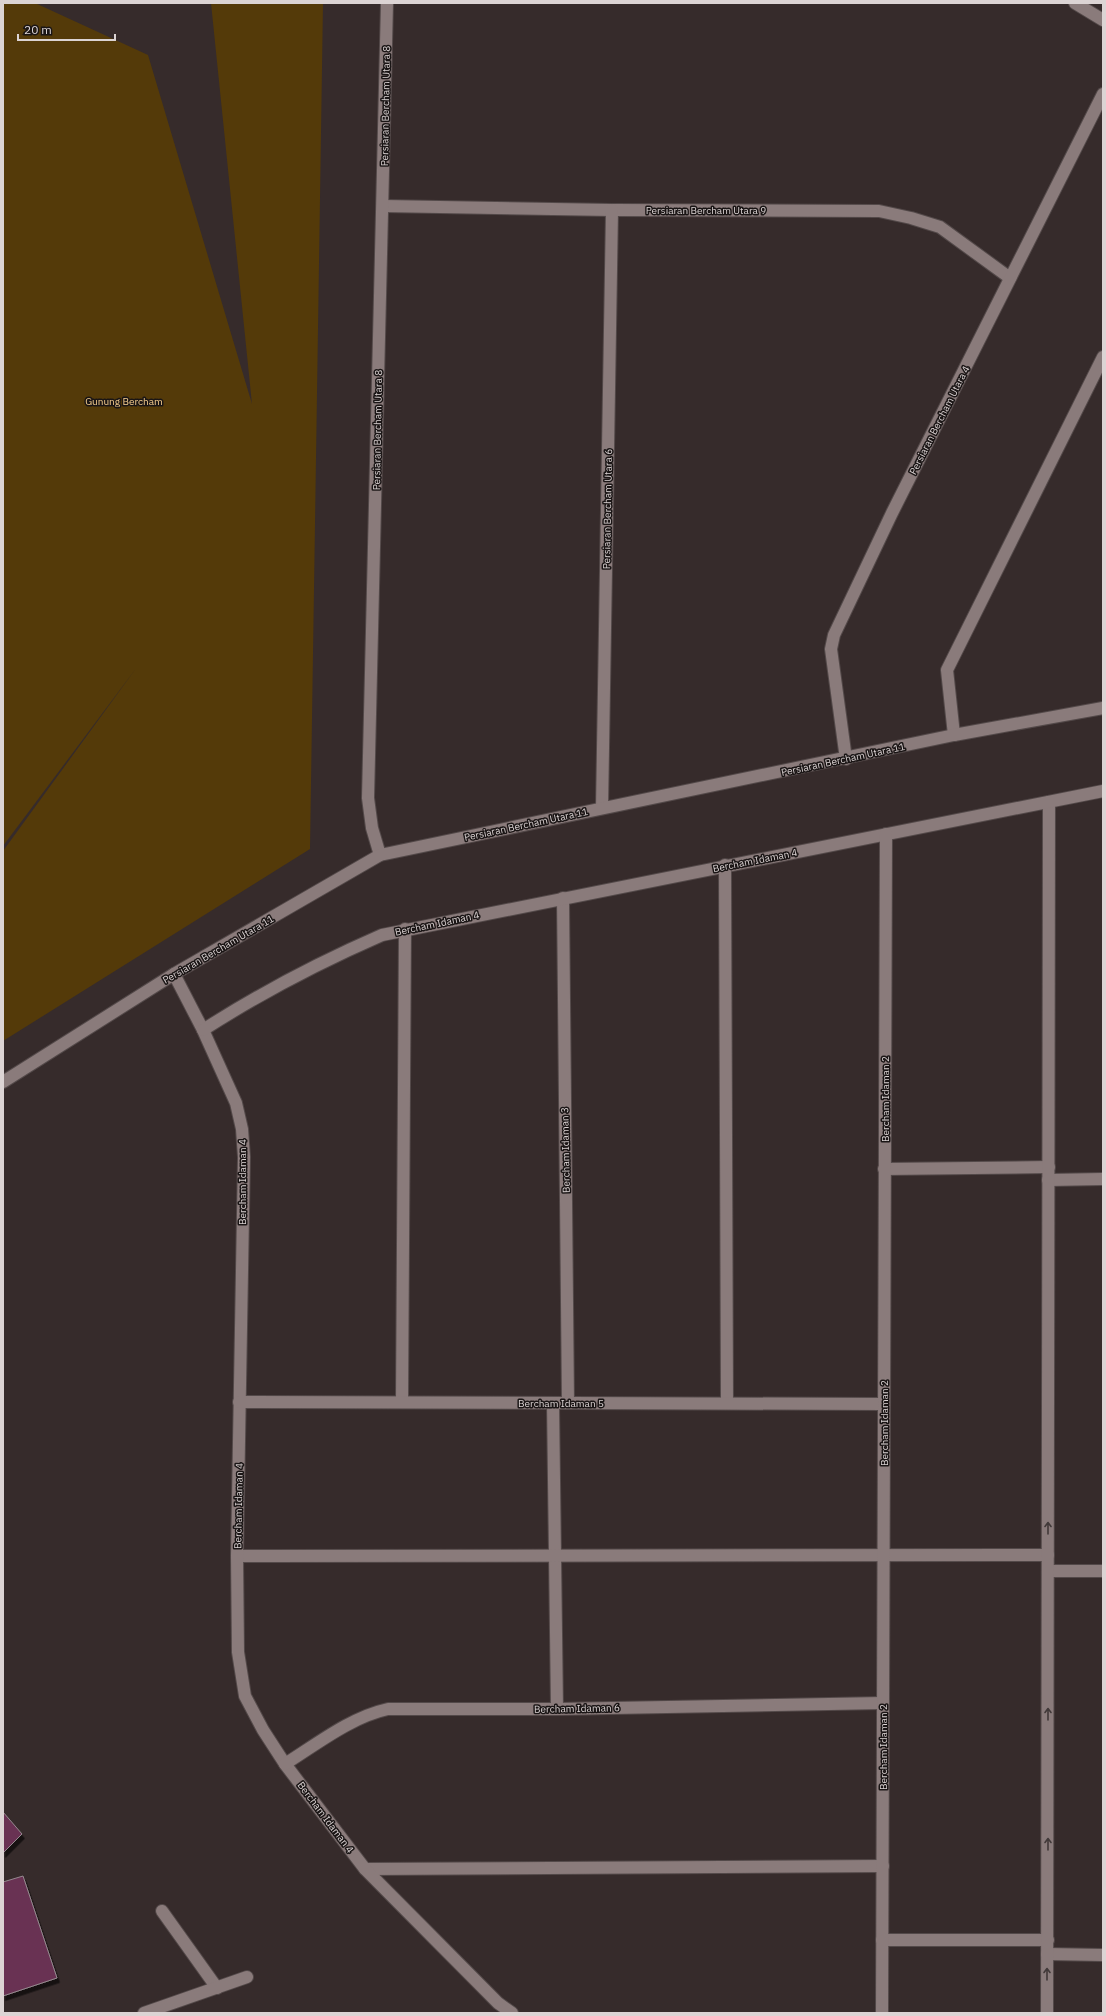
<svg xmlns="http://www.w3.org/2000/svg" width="1106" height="2016" font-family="'IBM Plex Sans',sans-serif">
<defs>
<filter id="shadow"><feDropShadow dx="2.5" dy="4.5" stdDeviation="0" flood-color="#0009"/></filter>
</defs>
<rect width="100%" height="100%" fill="#362b2b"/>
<path fill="#543a09" d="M3 3H35L148 55 252 404 211 3H323L310 849 3 1041V851L137 667 3 846Z"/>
<g fill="#693353" stroke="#95888f" filter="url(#shadow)">
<path d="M3 1812 22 1834 3 1853Z"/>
<path d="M23 1876 57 1978 3 1996V1882Z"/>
</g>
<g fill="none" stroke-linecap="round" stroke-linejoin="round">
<defs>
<g id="lane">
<path d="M954 735 947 670 1103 357"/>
<path d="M725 865 727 1403"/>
<path d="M884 1169 1049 1167"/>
<path d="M1048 1180 1103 1179"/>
<path d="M402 1402 405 929"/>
<path d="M553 1403 557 1709"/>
<path d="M237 1556 1048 1555"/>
<path d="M1048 1571H1103"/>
<path d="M365 1869 883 1866"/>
<path d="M162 1911 217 1988"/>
<path d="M882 1940H1048"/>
<path d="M1047 1954 1103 1955"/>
<path d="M144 2013 247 1977"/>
<path d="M1047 2013 1049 802"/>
</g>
<g id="street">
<path d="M1075 3 1103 20"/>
<path d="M383 206 612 210 879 211 911 218 940 227 1010 278"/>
<path d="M846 759 831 649 834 635 892 513 1103 94"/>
<path d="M602 808 612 210"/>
<path d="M380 855 372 828 368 798 387 3"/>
<path d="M563 898 568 1403"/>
<path d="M174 974 203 1030 236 1103 242 1129 244 1157 237 1556 238 1652 245 1696 263 1730 285 1764 365 1869 498 2003 512 2013"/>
<path d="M203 1030C259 994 320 962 382 935L1103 791"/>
<path d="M3 1082 174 974 380 855 954 735 1103 708"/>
<path d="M239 1402 884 1404"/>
<path d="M285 1764C317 1744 351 1717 388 1709H557L883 1703"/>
<path d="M882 2013 886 834"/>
</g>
</defs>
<use href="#lane" stroke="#534949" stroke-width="14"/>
<use href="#street" stroke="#534949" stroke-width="14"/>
<use href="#lane" stroke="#8a7b7b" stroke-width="12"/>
<use href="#street" stroke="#8a7b7b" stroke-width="12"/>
</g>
<defs><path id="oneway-shaft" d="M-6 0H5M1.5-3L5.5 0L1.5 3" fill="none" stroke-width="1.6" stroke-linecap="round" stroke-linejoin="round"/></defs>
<g stroke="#413939">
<use href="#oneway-shaft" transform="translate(1048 1528) rotate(-90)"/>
<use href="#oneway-shaft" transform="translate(1048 1714) rotate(-90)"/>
<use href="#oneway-shaft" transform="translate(1048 1844) rotate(-90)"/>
<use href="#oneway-shaft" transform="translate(1047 1974) rotate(-90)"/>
</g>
<g text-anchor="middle" stroke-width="3" stroke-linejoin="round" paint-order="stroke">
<g font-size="10" fill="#dcd4d4" stroke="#1a1515">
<text transform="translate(385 106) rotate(-89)" y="4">Persiaran Bercham Utara 8</text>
<text x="706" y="214">Persiaran Bercham Utara 9</text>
<text transform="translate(939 420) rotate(-63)" y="4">Persiaran Bercham Utara 4</text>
<text transform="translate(377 430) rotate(-89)" y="4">Persiaran Bercham Utara 8</text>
<text transform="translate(607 509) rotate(-89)" y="4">Persiaran Bercham Utara 6</text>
<text transform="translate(843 759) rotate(-12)" y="4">Persiaran Bercham Utara 11</text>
<text transform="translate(526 824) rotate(-12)" y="4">Persiaran Bercham Utara 11</text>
<text transform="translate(755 860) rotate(-11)" y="4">Bercham Idaman 4</text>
<text transform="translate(437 923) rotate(-12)" y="4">Bercham Idaman 4</text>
<text transform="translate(218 949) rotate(-30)" y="4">Persiaran Bercham Utara 11</text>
<text transform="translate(885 1099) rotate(-90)" y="4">Bercham Idaman 2</text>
<text transform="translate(565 1150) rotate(-91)" y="4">Bercham Idaman 3</text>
<text transform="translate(242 1182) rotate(-90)" y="4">Bercham Idaman 4</text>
<text x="561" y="1407">Bercham Idaman 5</text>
<text transform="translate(884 1423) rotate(-90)" y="4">Bercham Idaman 2</text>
<text transform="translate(238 1506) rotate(-89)" y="4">Bercham Idaman 4</text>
<text transform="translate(577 1708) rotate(-1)" y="4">Bercham Idaman 6</text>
<text transform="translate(883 1747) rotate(-90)" y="4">Bercham Idaman 2</text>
<text transform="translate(326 1817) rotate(53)" y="4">Bercham Idaman 4</text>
</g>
<g font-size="10" fill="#f9d08f" stroke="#1a1515">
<text x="124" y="405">Gunung Bercham</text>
</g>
</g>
<rect width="1106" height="2016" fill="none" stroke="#dcd4d4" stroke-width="8"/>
<path d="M18 34v6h97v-6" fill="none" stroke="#dcd4d4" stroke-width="2"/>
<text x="24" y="34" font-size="12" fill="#dcd4d4" stroke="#1a1515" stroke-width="3" paint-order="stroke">20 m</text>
</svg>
